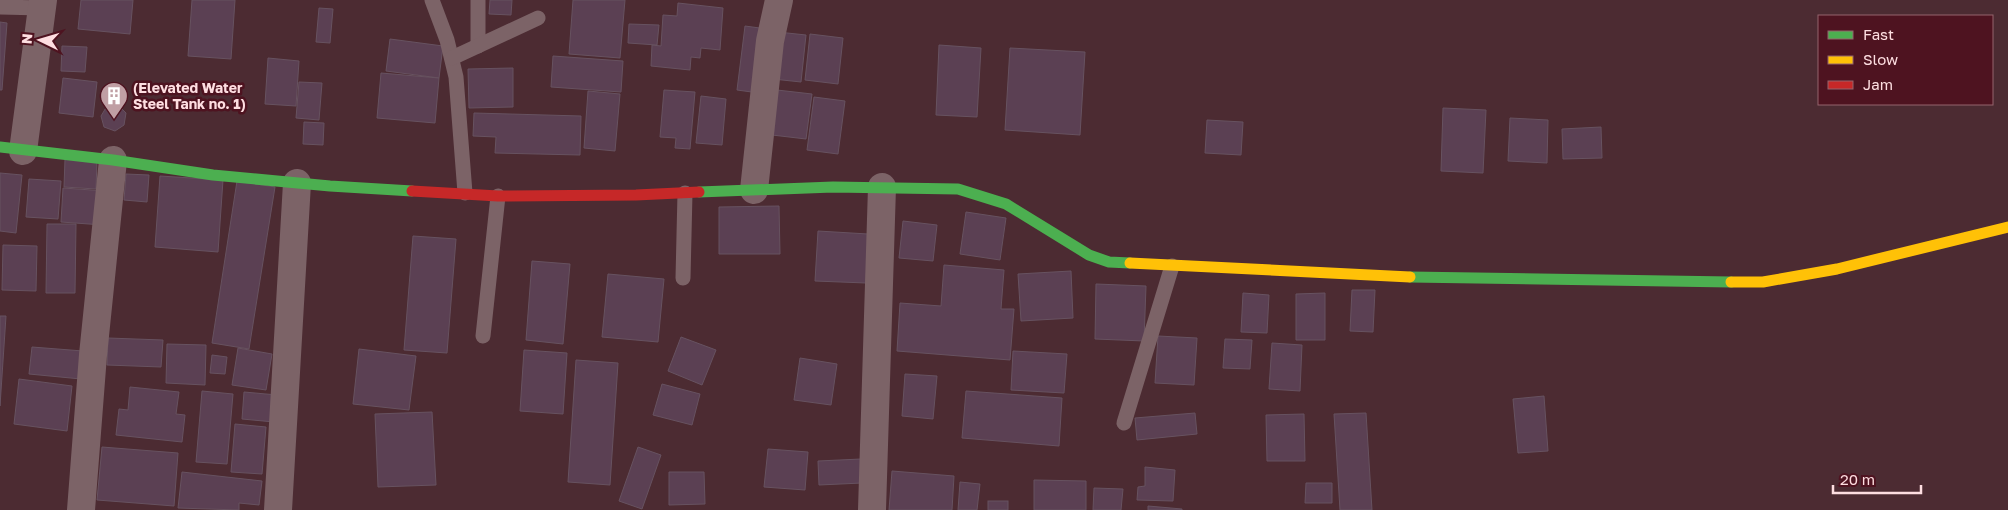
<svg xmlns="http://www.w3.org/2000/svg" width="2008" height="510" font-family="'Golos Text',sans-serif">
<rect width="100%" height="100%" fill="#4c2b32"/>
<g fill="#5b4053" stroke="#675260">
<path d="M81 0H133L130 34 78 29Z"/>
<path d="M192 0H235L231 59 188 56Z"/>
<path d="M490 0H512L511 15 489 14Z"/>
<path d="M573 0H625L620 58 569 54Z"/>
<path d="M678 3 723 8 720 50 701 48 700 58 691 57 690 70 651 66 652 45 661 46 663 15 677 16Z"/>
<path d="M319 8 333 9 330 43 316 42Z"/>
<path d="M0 22 7 23 2 90H0Z"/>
<path d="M629 24 659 25 657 45 628 43Z"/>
<path d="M745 26 767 29 759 93 737 90Z"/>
<path d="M778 32 806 35 801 82 773 79Z"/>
<path d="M810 34 843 38 838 84 805 80Z"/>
<path d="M390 39 443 46 439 78 386 71Z"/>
<path d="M939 45 981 48 977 117 936 115Z"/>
<path d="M62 46 87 47 85 72 61 71Z"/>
<path d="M1010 48 1085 52 1080 135 1005 130Z"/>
<path d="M553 56 623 61 621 92 551 87Z"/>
<path d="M268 58 299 61 296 106 265 104Z"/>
<path d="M513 68V107L469 108 468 69Z"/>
<path d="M381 73 439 78 435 123 377 118Z"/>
<path d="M63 78 97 82 93 117 59 113Z"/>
<path d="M299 82 322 83 319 120 296 118Z"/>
<path d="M664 90 695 92 690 149 675 148 676 138 660 137Z"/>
<path d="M777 90 812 94 806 139 772 135Z"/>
<path d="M588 91 620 94 615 151 584 148Z"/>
<path d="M701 96 726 99 722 145 696 143Z"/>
<path d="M814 97 845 101 838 154 807 150Z"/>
<path d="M118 105 126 113 124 125 115 131 104 127 101 116 107 106Z"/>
<path d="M1443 108 1486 110 1483 173 1441 171Z"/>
<path d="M474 113 581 116 580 155 495 153 496 137 473 136Z"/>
<path d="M1510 118 1548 120 1547 163 1508 161Z"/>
<path d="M1207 120 1243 122 1241 155 1205 153Z"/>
<path d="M304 122 324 123 323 145 303 144Z"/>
<path d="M1601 127 1602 158 1563 159 1562 129Z"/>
<path d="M65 159 97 160 96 189 64 187Z"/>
<path d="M0 173 22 175 16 233 0 231Z"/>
<path d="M126 174 149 175 147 202 124 200Z"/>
<path d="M160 176 223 180 218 252 155 247Z"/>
<path d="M29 179 61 181 58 219 26 217Z"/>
<path d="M237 181 275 187 249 349 212 343Z"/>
<path d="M63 188 106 191 103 225 61 222Z"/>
<path d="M779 206 780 254H719V207Z"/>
<path d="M966 212 1006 218 1000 260 960 254Z"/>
<path d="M903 221 937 225 933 261 899 258Z"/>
<path d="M47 224H76L75 293H46Z"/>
<path d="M818 231 868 234 866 283 815 281Z"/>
<path d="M413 236 456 239 447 353 404 350Z"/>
<path d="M3 245 37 246 36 291 2 290Z"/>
<path d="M532 261 570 264 563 344 526 340Z"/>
<path d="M944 265 1004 270 1001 309H1014L1010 360 897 351 900 303 941 306Z"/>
<path d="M1071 271 1073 318 1021 321 1018 274Z"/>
<path d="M608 274 664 279 658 342 602 337Z"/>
<path d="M1096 284 1146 286 1144 341 1095 339Z"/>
<path d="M1352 290H1375L1373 332 1350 331Z"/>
<path d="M1243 293 1269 295 1267 333 1241 332Z"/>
<path d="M1325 293V340H1296V294Z"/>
<path d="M0 316H6L0 406Z"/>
<path d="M1158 336 1197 338 1194 385 1155 383Z"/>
<path d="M681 337 716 350 702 385 668 371Z"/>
<path d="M108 338 163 340 161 367 107 365Z"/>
<path d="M1225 339 1252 340 1250 369 1223 368Z"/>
<path d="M1272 343 1302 345 1300 391 1269 389Z"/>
<path d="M167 344 206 345 205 385 166 383Z"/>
<path d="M32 347 83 351 81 379 29 374Z"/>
<path d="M238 348 272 354 266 390 232 385Z"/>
<path d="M359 349 416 356 409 410 353 404Z"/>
<path d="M524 350 567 353 563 414 520 411Z"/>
<path d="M1013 351 1067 354 1064 393 1011 390Z"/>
<path d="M212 355 227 357 225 374 210 373Z"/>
<path d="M800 358 837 364 831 405 794 400Z"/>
<path d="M576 360 618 363 610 485 568 482Z"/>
<path d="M905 374 937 376 933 419 902 416Z"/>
<path d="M19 379 72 386 67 431 14 424Z"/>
<path d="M662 384 700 394 692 425 653 415Z"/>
<path d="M130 387 179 392 176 414 185 415 182 442 116 435 119 409 128 410Z"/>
<path d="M202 391 233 394 227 464 196 462Z"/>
<path d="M966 391 1062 398 1059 446 962 438Z"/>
<path d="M244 392 277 395 274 422 242 419Z"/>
<path d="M1544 396 1548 451 1518 453 1513 399Z"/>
<path d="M432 412 436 485 378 487 375 414Z"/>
<path d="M1195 413 1197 434 1137 440 1135 418Z"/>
<path d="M1366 413 1372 510H1340L1334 414Z"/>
<path d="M1304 414 1305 461H1267L1266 415Z"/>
<path d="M235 424 266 427 262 474 231 472Z"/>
<path d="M102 447 178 453 174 506 97 500Z"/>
<path d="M638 447 661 455 642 509 619 501Z"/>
<path d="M768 449 808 452 805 490 764 487Z"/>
<path d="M861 459 862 483 819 485 818 461Z"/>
<path d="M1145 467 1175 470 1173 501 1137 500 1138 487 1145 486Z"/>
<path d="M892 471 954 476 952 510H889Z"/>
<path d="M182 472 262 481 259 505 239 503V510L178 508Z"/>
<path d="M669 472H704L705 504 669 505Z"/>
<path d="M1034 480 1086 481V510H1034Z"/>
<path d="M960 482 980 484 977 510H958Z"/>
<path d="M1306 483H1332V503H1305Z"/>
<path d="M1094 488 1123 489 1121 510H1093Z"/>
<rect x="988" y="501" width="20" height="9"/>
<path d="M1148 506 1182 509V510H1148Z"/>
</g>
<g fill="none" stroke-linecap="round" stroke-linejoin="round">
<g stroke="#7c6367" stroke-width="15">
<path d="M432 0 447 40 456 77 465 193"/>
<path d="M478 0V46"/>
<path d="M0 7 42 8"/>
<path d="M452 58 538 18"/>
<path d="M683 278 685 193"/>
<path d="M483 336 498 196"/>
<path d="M1124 423 1172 266"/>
</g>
<g stroke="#7c6367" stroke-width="28">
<path d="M23 151 43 0"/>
<path d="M754 190 770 41 779 0"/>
<path d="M81 510 93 355 113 160"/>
<path d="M278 510 297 183"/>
<path d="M872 510 882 187"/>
</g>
<g stroke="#4caf50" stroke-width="11">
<path d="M0 147 113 160 213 175 330 186 412 191"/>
<path d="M699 192 833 187 958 189 1006 204 1089 255 1109 262 1130 263"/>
<path d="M1410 277 1731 282"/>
</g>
<g stroke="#ffc107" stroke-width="11">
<path d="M1130 263 1410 277"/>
<path d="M1731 282H1763L1837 269 2008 227"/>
</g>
<path stroke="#c62828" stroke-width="11" d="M412 191 498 196 636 195 699 192"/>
</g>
<defs>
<symbol id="building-pin" viewBox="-11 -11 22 30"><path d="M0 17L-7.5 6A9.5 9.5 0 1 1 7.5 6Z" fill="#c09fa4" stroke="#4e1320"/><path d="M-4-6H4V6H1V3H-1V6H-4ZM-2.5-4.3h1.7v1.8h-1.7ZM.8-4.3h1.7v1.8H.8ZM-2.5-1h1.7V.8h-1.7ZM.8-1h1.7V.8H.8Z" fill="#fff"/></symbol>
</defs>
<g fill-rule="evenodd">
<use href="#building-pin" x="98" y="80" width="32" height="43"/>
</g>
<g text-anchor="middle" stroke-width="5" stroke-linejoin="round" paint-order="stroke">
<g font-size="14" font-weight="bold" fill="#fedee1" stroke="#4e1320" text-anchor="start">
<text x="133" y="93">(Elevated Water<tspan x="133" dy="16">Steel Tank no. 1)</tspan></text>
</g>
</g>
<rect x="1818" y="15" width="175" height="90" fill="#4e1320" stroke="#94646d"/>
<rect x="1828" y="31" width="25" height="8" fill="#4caf50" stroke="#94646d"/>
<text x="1863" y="40" font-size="15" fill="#fedee1">Fast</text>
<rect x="1828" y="56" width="25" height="8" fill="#ffc107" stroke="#94646d"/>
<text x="1863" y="65" font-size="15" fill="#fedee1">Slow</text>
<rect x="1828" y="81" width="25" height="8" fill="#c62828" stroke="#94646d"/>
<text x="1863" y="90" font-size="15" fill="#fedee1">Jam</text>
<g transform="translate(40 40) rotate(275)" stroke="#4e1320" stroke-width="4" paint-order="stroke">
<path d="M0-4L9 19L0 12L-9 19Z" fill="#fedee1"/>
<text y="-8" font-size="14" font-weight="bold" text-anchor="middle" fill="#fedee1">N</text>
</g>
<path d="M1833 485v8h88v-8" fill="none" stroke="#fedee1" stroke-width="2.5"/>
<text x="1840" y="485" font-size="15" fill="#fedee1" stroke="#4e1320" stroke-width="4" paint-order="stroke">20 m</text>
</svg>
